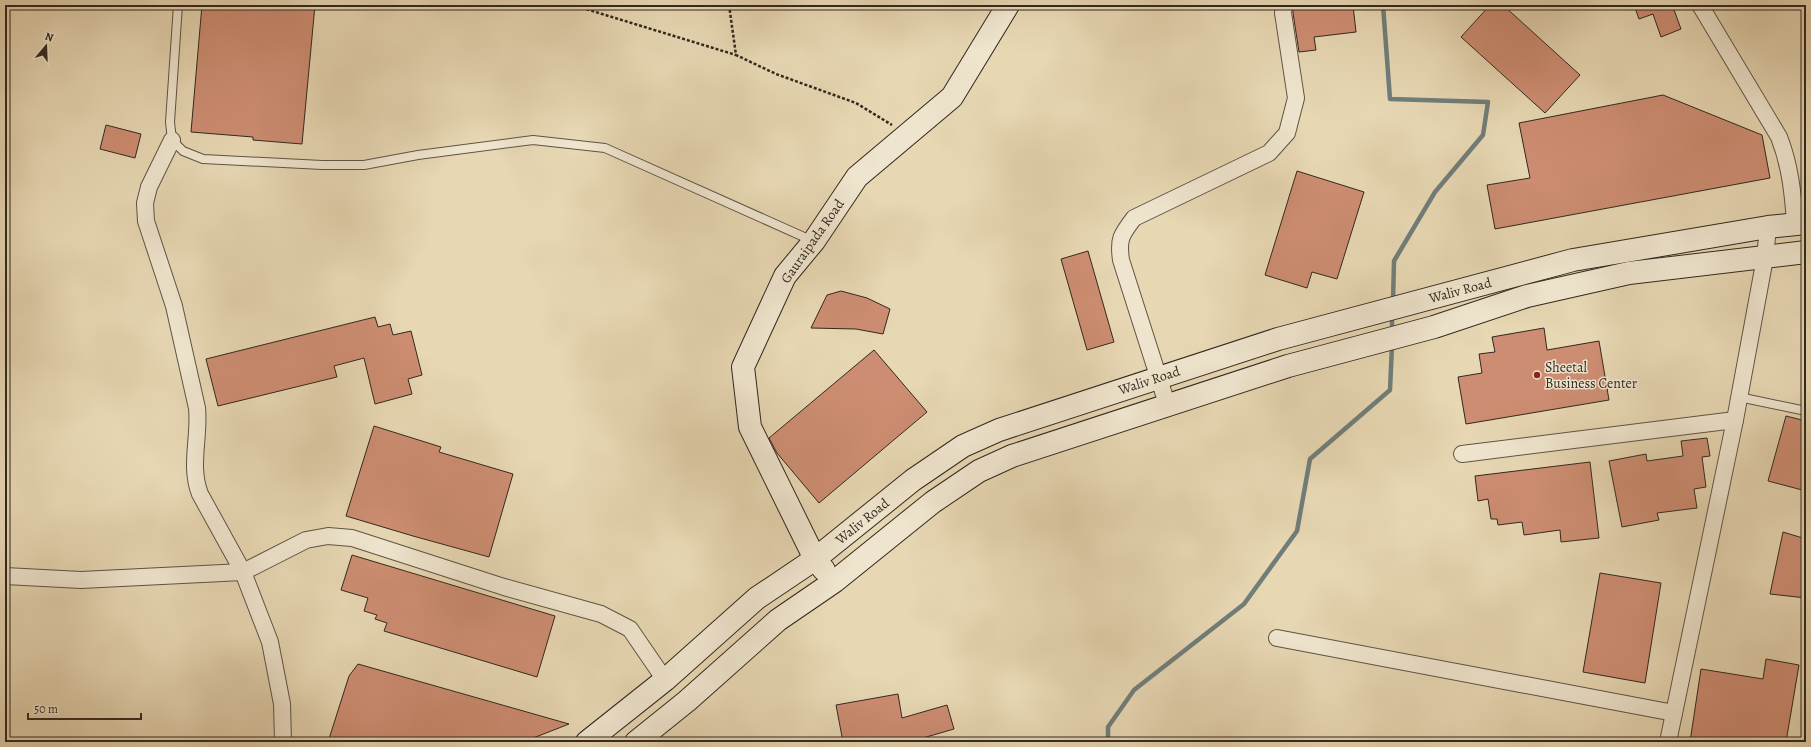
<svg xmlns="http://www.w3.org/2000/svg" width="1811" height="747" font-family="Alegreya,serif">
<rect width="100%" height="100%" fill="#e7d7b3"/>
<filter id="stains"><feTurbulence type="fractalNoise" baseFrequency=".005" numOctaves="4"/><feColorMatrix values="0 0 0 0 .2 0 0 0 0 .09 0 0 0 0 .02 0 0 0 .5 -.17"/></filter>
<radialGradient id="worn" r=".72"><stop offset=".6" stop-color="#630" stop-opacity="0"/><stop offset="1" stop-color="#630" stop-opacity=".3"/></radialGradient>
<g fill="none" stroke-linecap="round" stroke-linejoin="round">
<g stroke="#707e7a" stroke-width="4.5">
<path d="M1383 5 1390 99 1488 102 1483 135 1435 192 1394 261 1393 301"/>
<path d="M1392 331V315"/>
<path d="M1108 742V727L1134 690 1244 604 1297 531 1310 459 1390 390 1392 345"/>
</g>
</g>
<g fill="#cd8d72" stroke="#31281f">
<path d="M202 5H315L302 144 253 140V137L191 132Z"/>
<path d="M1293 5H1310V7L1353 5 1356 32 1314 37 1316 50 1299 52 1293 13Z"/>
<path d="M1490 5H1503L1580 75 1545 113 1461 37Z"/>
<path d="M1634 5H1674L1673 7 1681 29 1661 37 1653 14 1639 19Z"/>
<path d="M1663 95 1762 135 1770 178 1495 229 1487 185 1530 178 1519 123Z"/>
<path d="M106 125 141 134 135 158 100 149Z"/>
<path d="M1297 171 1364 192 1337 279 1312 272 1307 288 1265 275Z"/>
<path d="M1088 251 1114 342 1087 350 1061 259Z"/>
<path d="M841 291 867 298 890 309 883 334 856 329 811 328 827 295Z"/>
<path d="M375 317 378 327 390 324 393 335 411 331 422 375 408 379 412 394 375 404 364 358 334 366 337 377 218 406 206 359Z"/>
<path d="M1544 328 1547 350 1599 341 1609 400 1466 424 1458 377 1482 373 1479 354 1495 352 1492 337Z"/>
<path d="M874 350 927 412 819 503 777 453 769 438Z"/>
<path d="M1786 416 1806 421V491L1768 481Z"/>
<path d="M374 426 441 447 439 452 513 474 489 557 413 536 346 516Z"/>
<path d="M1707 438 1710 456 1702 457 1706 487 1694 489 1697 508 1657 513 1659 520 1622 527 1609 461 1646 454 1647 461 1683 456 1681 441Z"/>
<path d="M1590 462 1599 538 1561 542 1560 530 1524 535 1522 522 1498 525 1497 519H1491L1488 499 1478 501 1475 476Z"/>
<path d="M1783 532 1806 539V598L1770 594Z"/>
<path d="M352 555 555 616 537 677 384 631 387 623 375 619 377 615 364 611 368 598 341 590Z"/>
<path d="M1600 573 1661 583 1645 683 1583 672Z"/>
<path d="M1766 659 1799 665 1786 742H1690L1701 669 1763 679Z"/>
<path d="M358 664 569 724 523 742H328L349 676Z"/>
<path d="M898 694 902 718 947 705 954 729 909 742H843L836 705Z"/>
</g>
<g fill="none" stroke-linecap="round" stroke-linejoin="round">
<defs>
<g id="lane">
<path d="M178 5 170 122 172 140 183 151 203 159 322 165H364L418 155 533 140 605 148 813 241"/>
<path d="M1739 397 1806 411"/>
</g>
<g id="street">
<path d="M1700 5 1779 137C1790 165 1793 193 1795 223"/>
<path d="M172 140 149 187 145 203 146 221 174 306 197 408C200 437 189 466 200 494L243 572 270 642 282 704 283 742"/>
<path d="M1167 404 1121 260C1118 239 1121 235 1134 218L1269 153 1287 133 1296 98 1283 13 1284 5"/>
<path d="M1462 454 1735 420"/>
<path d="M5 576 81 580 243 572 306 540 328 536 352 538 504 587 601 614 630 629 665 680"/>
<path d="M1277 638 1674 713"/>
<path d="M1668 742 1735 420 1765 258 1768 227"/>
</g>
<g id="secondary">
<path d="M824 570 815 559 750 427 743 367 785 276 814 241 857 177 952 97 1008 5"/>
<path d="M587 742 665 680 757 598 815 559 913 480 963 446 999 430 1278 339 1573 260 1768 227 1806 223"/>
<path d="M636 742 687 701 778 620 835 581 933 502 979 471 1012 456 1288 366 1434 327 1527 296 1629 273 1806 252"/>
</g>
</defs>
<use href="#lane" stroke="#5e5444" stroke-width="10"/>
<use href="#street" stroke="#5e5444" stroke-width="18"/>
<use href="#secondary" stroke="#31281f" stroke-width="24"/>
<g stroke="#31281f" stroke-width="2.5" stroke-dasharray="3 2" stroke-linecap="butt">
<path d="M562 5 576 6 736 55"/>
<path d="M729 5 736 55 776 74 856 103 892 125"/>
</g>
<use href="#lane" stroke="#efe5ce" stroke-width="8"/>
<use href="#street" stroke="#efe5ce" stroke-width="16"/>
<use href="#secondary" stroke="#efe5ce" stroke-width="22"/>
</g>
<circle fill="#8f2418" stroke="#efe5ce" stroke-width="1.5" cx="1537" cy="375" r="4"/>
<g text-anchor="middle" stroke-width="3" stroke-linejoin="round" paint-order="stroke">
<g font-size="14" fill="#31281f" stroke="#efe5ce">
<text transform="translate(812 241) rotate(-55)" y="5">Gauraipada Road</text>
<text transform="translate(1460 290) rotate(-15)" y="5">Waliv Road</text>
<text transform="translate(1149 380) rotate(-18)" y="5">Waliv Road</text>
<text transform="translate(862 521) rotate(-39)" y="5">Waliv Road</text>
</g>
<g font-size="14" fill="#31281f" stroke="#efe5ce" text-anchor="start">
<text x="1545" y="372">Sheetal<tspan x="1545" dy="16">Business Center</tspan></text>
</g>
</g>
<rect width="1811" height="747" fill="none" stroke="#e7d7b3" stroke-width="20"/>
<rect x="6" y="6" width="1799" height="735" fill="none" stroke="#31281f" stroke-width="2"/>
<rect x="10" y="10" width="1791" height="727" fill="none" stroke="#31281f"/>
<g transform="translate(46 46) rotate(19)" stroke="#efe5ce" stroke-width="3" paint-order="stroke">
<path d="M0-3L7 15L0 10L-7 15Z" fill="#31281f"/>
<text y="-6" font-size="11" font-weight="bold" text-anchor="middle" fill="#31281f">N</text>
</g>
<path d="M28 713v6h113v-6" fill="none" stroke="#31281f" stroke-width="2"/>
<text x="34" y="713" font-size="12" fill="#31281f" stroke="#efe5ce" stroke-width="3" paint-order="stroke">50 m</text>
<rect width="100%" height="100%" filter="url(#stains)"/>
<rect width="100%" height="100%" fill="url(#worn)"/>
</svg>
